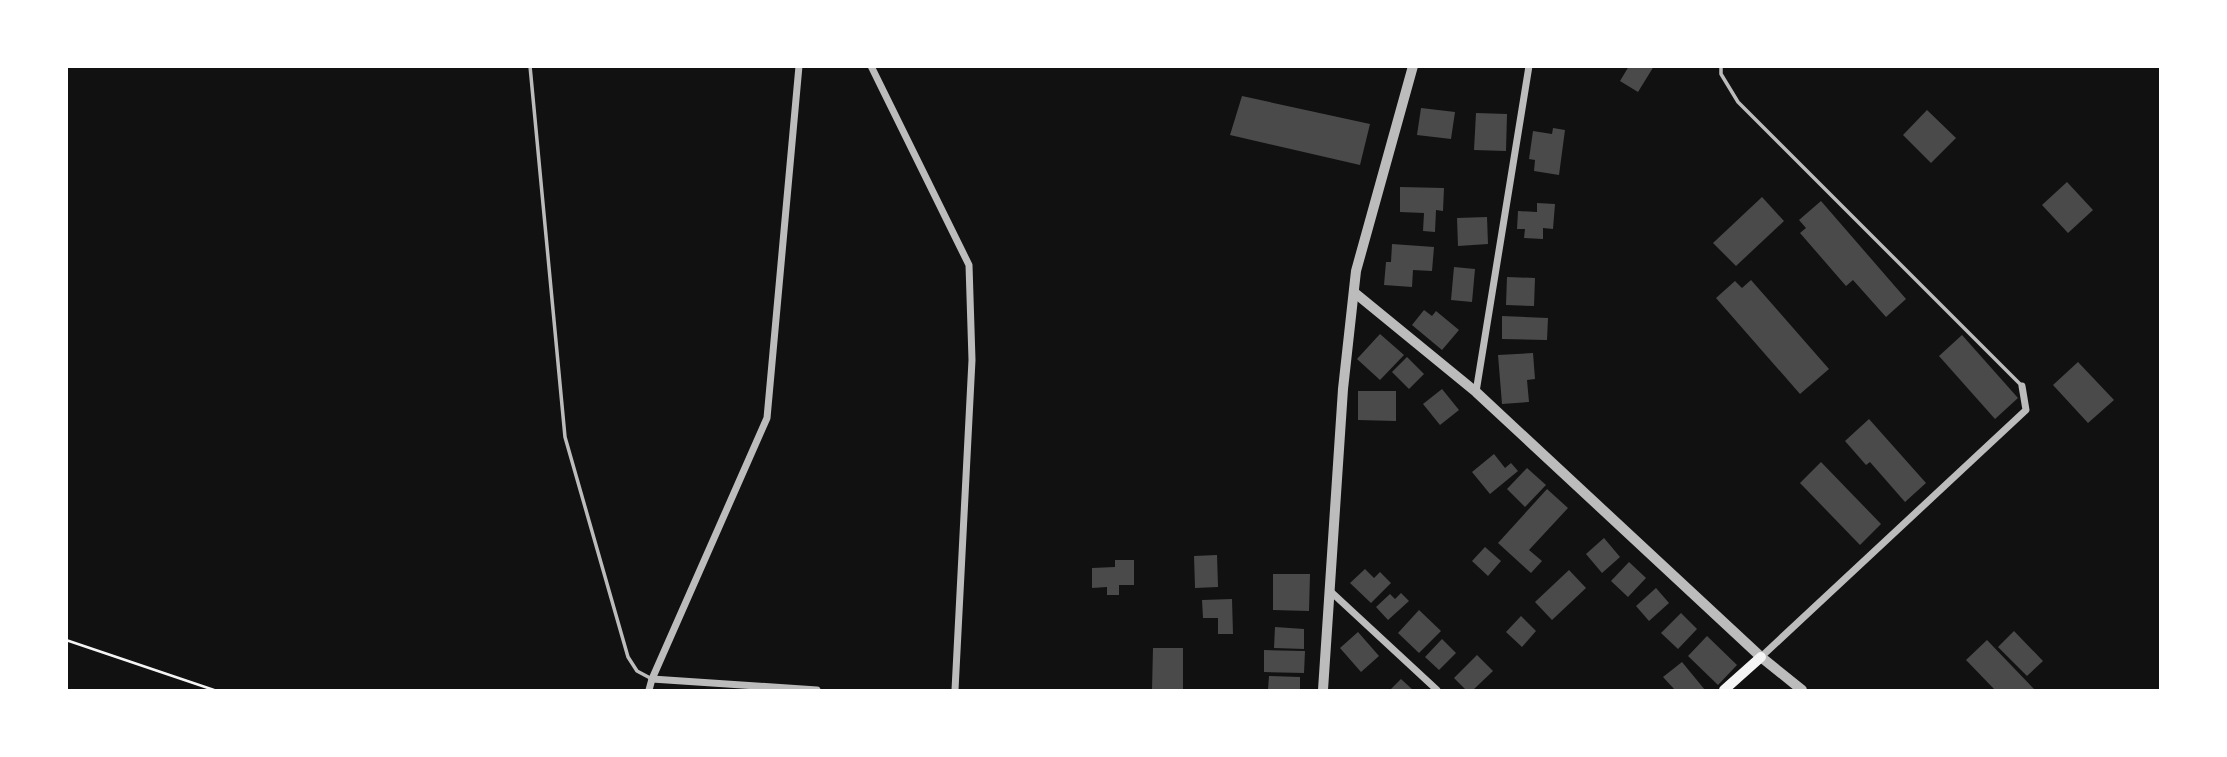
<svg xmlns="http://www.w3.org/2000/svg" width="2227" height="757" font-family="'Open Sans',sans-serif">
<rect width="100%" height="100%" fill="#111"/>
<g fill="#4a4a4a">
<path d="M1629 66H1654L1638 92 1620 81Z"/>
<path d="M1242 96 1370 124 1360 165 1230 135Z"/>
<path d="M1421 108 1455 112 1451 139 1417 135Z"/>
<path d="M1927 110 1956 138 1931 163 1903 135Z"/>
<path d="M1476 113 1507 114 1506 151 1474 150Z"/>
<path d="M1553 128 1565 130 1559 175 1534 171 1535 160 1529 159 1533 131 1552 134Z"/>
<path d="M2067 182 2093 210 2068 233 2042 205Z"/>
<path d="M1400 187 1444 188 1443 211 1436 210 1435 232 1423 231 1424 213 1400 212Z"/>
<path d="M1762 197 1784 221 1736 266 1713 243Z"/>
<path d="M1821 201 1906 299 1886 317 1853 280 1846 286 1800 233 1806 228 1799 220Z"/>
<path d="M1537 203 1555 204 1553 229 1543 228V239L1524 238 1525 229H1517L1518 211 1537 212Z"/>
<path d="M1487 217 1488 244 1458 246 1457 218Z"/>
<path d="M1392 244 1434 247 1432 271 1413 270 1412 287 1384 285 1386 262H1391Z"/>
<path d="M1454 267 1475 269 1472 302 1451 300Z"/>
<path d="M1507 277 1535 278 1534 306 1506 305Z"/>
<path d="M1751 280 1829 369 1800 394 1716 298 1735 281 1742 288Z"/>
<path d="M1424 310 1432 316 1436 311 1459 330 1442 350 1412 325Z"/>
<path d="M1502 316 1548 318 1547 340 1502 339Z"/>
<path d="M1380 334 1404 355 1380 380 1357 359Z"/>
<path d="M1962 335 2018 398 1995 419 1939 356Z"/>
<path d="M1533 353 1535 379 1527 380 1529 402 1502 404 1498 355Z"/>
<path d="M1407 357 1424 374 1409 389 1392 372Z"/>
<path d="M2078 362 2114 400 2088 423 2053 385Z"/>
<path d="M1442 389 1459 410 1440 425 1423 404Z"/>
<path d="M1358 391H1396V421L1358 420Z"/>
<path d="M1869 419 1926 483 1905 502 1870 462 1866 465 1845 441Z"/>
<path d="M1494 454 1505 468 1511 463 1518 471 1490 494 1472 472Z"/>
<path d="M1821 462 1881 524 1860 545 1800 483Z"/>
<path d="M1527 468 1546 485 1525 507 1507 489Z"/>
<path d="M1547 489 1568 508 1529 550 1542 561 1531 573 1498 543Z"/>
<path d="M1604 538 1620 557 1602 573 1586 554Z"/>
<path d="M1485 547 1501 561 1488 576 1472 561Z"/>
<path d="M1217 555 1218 587 1195 588 1194 556Z"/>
<path d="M1115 560H1134V585H1119V595H1107V587L1092 588V568L1115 567Z"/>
<path d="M1629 562 1646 578 1628 597 1611 581Z"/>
<path d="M1365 569 1374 578 1380 572 1391 583 1371 603 1350 583Z"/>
<path d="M1569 570 1586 588 1552 620 1535 602Z"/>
<path d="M1273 574H1310L1309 611 1273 610Z"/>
<path d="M1656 588 1669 603 1649 621 1636 606Z"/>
<path d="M1401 593 1409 601 1388 620 1376 607 1390 594 1395 599Z"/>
<path d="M1232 599 1233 634H1218V618H1203L1202 600Z"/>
<path d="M1419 610 1441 631 1419 653 1398 633Z"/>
<path d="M1681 613 1697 629 1678 649 1661 633Z"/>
<path d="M1521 616 1536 631 1522 647 1506 632Z"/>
<path d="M1275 627 1304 629V649L1274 648Z"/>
<path d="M2014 631 2043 661 2027 676 1998 647Z"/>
<path d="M1358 632 1379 656 1361 672 1340 648Z"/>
<path d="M1707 636 1737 665 1718 685 1688 656Z"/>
<path d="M1442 639 1456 653 1439 670 1425 657Z"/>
<path d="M1987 640 2035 690H1995L1966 660Z"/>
<path d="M1153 648H1183V690H1152Z"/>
<path d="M1264 650 1305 651 1304 673 1264 672Z"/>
<path d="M1477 655 1493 671 1473 690H1466L1454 678Z"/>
<path d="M1682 662 1705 690H1675L1663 677Z"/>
<path d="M1269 676 1300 677V690H1268Z"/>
<path d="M1401 679 1413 690H1390Z"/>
</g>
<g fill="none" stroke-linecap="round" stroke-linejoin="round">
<path stroke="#f5f5f5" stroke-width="2.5" d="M66 640 214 690"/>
<g stroke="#bcbcbc" stroke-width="3.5">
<path d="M530 66 565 437 628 657 637 671 652 679"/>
<path d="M1721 66V74L1738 102 2022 386"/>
</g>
<g stroke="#bcbcbc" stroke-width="7">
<path d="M871 66 969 265 972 360 955 690"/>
<path d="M1476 392 1529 66"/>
<path d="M1329 590 1437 690"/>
<path d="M1761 657 2026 410 2022 386"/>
<path d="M652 679 817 690"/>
<path d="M649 690 652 679 767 418 799 66"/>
</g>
<g stroke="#bcbcbc" stroke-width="10">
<path d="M1355 293 1476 392 1761 657 1802 690"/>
<path d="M1323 690 1343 389 1356 271 1413 66"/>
</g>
<path stroke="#f5f5f5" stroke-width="10" d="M1724 690 1761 657"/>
</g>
<rect width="2227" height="757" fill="none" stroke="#ffffff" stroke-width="136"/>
</svg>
